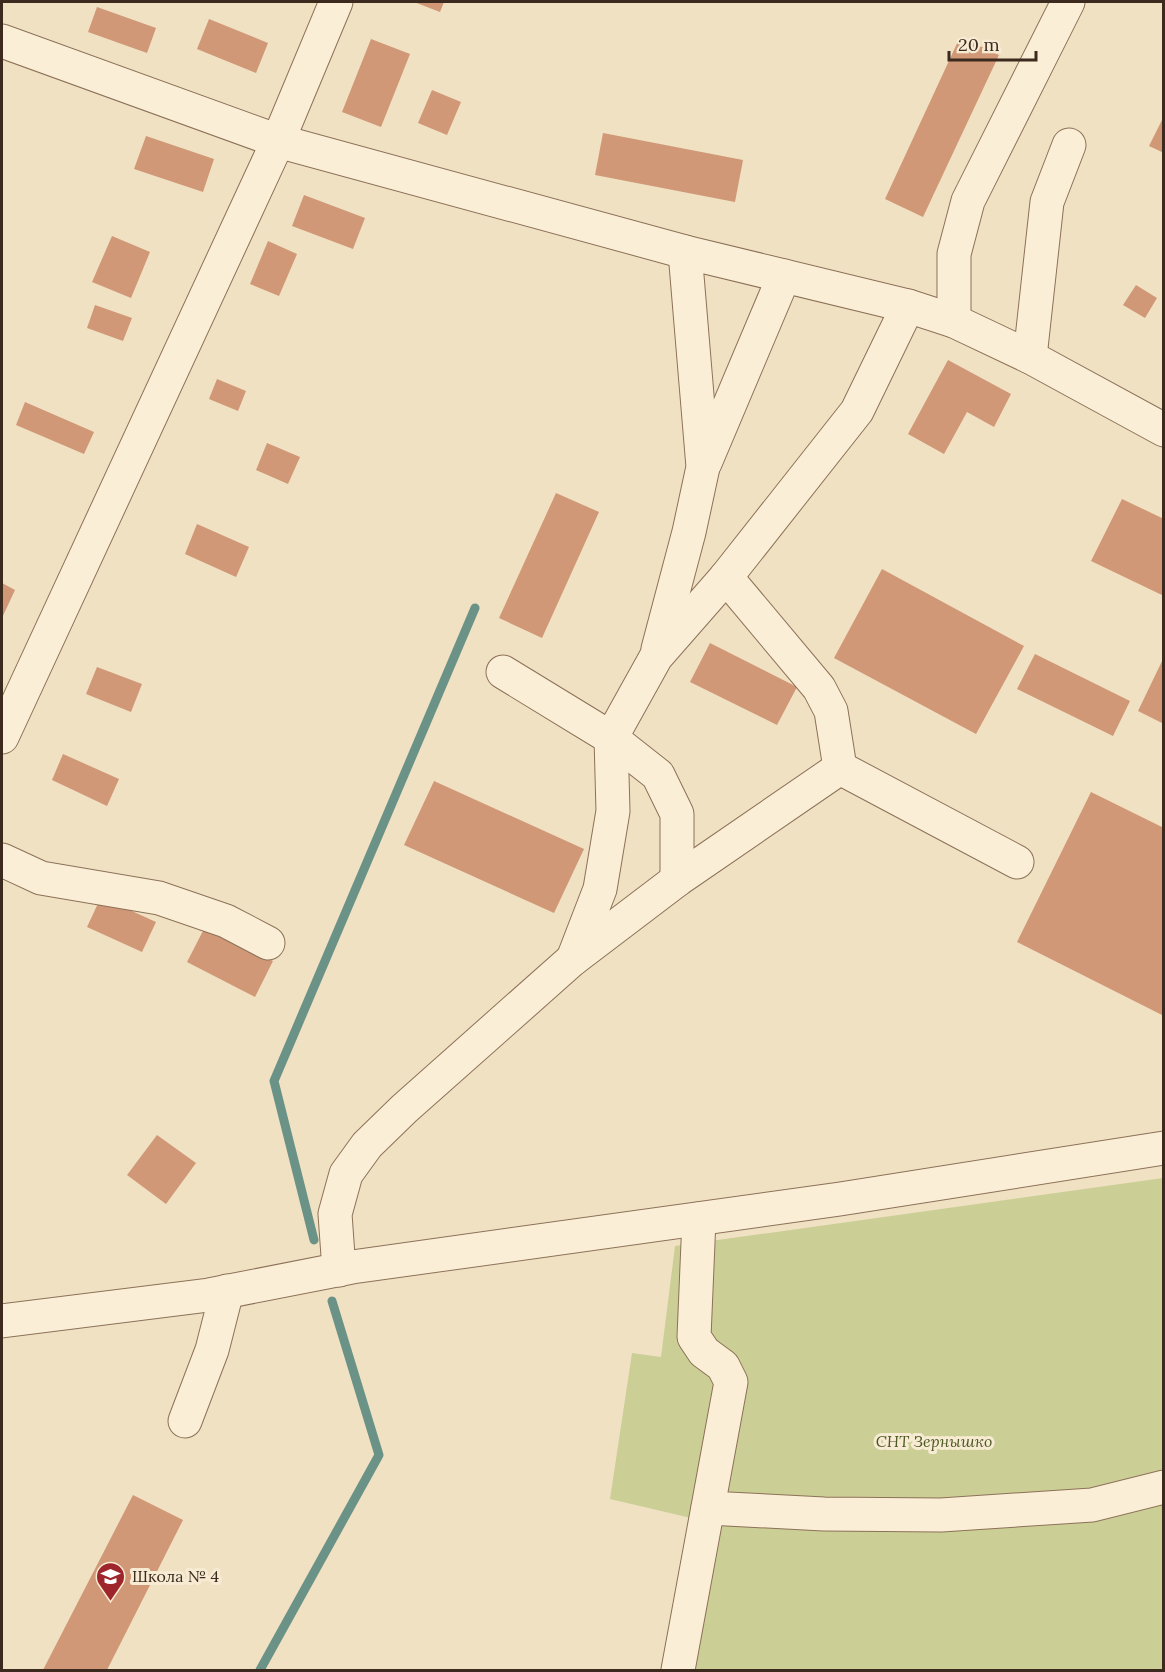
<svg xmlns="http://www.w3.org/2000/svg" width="1165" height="1672" font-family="Lora,serif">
<rect width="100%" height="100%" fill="#f0e1c3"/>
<path fill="#cbcf96" d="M1163 1178V1670H663L691 1518 610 1499 632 1353 661 1357 675 1246Z"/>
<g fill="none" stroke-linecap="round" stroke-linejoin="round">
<g stroke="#6b9286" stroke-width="9">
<path d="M314 1240 274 1081 475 608"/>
<path d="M260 1670 379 1455 332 1301"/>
</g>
</g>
<g fill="#d09876">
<path d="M414 2H444L440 12Z"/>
<path d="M97 7 156 28 147 53 88 32Z"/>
<path d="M209 19 268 43 256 73 197 49Z"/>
<path d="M960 37 999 55 923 217 885 199Z"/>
<path d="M371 39 410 54 381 127 342 112Z"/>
<path d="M432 90 461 102 447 135 418 123Z"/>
<path d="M1164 116V153L1149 146Z"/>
<path d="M603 133 743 160 735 202 595 175Z"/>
<path d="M146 136 214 159 203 192 134 169Z"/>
<path d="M304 195 365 218 353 249 292 226Z"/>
<path d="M112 236 150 252 131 298 92 282Z"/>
<path d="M268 241 297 254 279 296 250 284Z"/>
<path d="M1136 285 1157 298 1145 318 1123 305Z"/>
<path d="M95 305 132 318 123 341 87 328Z"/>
<path d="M948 360 1011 394 994 427 967 412 944 454 908 434Z"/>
<path d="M217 379 246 391 238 411 209 399Z"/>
<path d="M25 402 94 432 84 454 16 425Z"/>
<path d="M267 443 300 457 288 484 256 470Z"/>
<path d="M556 493 599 512 542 638 499 618Z"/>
<path d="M1122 499 1164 519V596L1091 561Z"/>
<path d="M197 524 249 547 236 577 185 554Z"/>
<path d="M882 569 1024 646 976 734 834 658Z"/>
<path d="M2 583 15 590 2 618Z"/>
<path d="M710 643 797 687 777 725 690 682Z"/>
<path d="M1035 654 1130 701 1113 736 1017 689Z"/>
<path d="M1164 657V724L1138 711Z"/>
<path d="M97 667 142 684 131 712 86 694Z"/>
<path d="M63 754 119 779 107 806 52 780Z"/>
<path d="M434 781 584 849 554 913 404 845Z"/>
<path d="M1091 792 1164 828V1016L1017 942Z"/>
<path d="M101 897 156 922 142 952 87 927Z"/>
<path d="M205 927 273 961 255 997 187 962Z"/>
<path d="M157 1135 196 1163 166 1204 127 1175Z"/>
<path d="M133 1495 183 1520 107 1670H43Z"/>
</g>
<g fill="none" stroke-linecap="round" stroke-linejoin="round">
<defs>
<g id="minor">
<path d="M2 41 278 141 685 252 908 306 954 321 1030 357 1164 430"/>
<path d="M954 321V254L968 201 1068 2"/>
<path d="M1030 357 1047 202 1069 145"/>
<path d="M705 463 784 276"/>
<path d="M726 577 819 688 831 711 840 768"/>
<path d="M658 649 689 532 703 467 685 252"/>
<path d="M503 672 611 738 613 811 600 889 573 959"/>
<path d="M2 737 278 141 336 2"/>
<path d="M840 768 1017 862"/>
<path d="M2 860 41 878 159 898 226 921 268 943"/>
<path d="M677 880V814L658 775 611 738 656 657 726 577 857 411 908 306"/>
<path d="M339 1270 335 1214 346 1174 367 1145 404 1109 573 959 677 880 840 768"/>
<path d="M2 1321 209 1295 352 1267 840 1199 1164 1148"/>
<path d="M185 1421 212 1350 227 1291"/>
<path d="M708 1508 824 1514 941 1515 1092 1505 1164 1487"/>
<path d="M678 1670 731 1382 723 1366 704 1352 694 1337 699 1219"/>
</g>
</defs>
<use href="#minor" stroke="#8c7158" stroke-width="35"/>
<use href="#minor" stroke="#fbeed6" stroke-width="33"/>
</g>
<defs>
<symbol id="school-pin" viewBox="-11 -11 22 30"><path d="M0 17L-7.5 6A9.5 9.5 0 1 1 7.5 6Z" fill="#9e252b" stroke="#f7ebd3"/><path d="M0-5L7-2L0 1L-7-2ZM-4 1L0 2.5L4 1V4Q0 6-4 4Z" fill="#fff"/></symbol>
</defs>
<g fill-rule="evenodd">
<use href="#school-pin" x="94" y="1560" width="33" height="45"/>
</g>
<g text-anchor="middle" stroke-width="6" stroke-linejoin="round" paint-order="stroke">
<g font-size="16" font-style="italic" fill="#4d5823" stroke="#f7ebd3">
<text x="934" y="1447">СНТ Зернышко</text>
</g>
<g font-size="16" fill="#3b2a1d" stroke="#f7ebd3" text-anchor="start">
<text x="132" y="1582">Школа № 4</text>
</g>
</g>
<rect width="1165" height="1672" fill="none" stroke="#3b2a1d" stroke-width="6"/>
<path d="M949 51v9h87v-9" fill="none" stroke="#3b2a1d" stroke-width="3"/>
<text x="958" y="51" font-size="18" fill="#3b2a1d" stroke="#f7ebd3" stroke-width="4.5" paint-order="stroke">20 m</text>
</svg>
